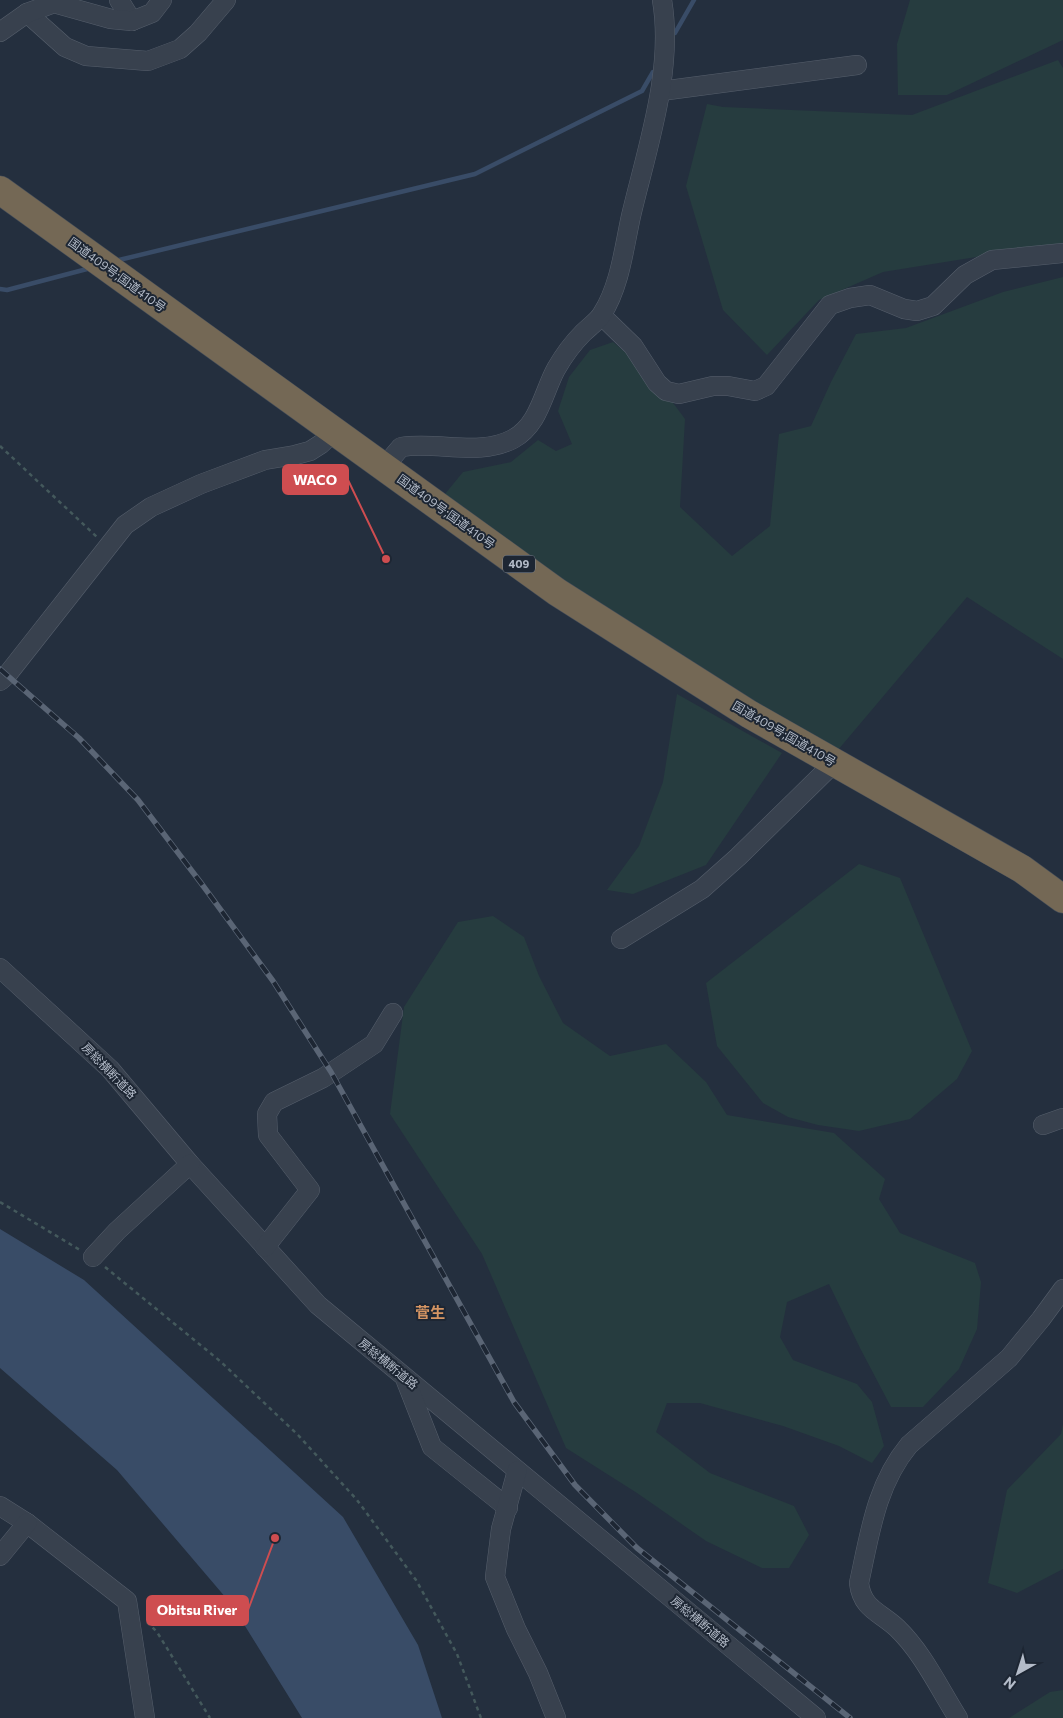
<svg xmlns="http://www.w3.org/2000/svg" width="1063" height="1718" font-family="Commissioner,'Noto Sans JP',sans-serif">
<rect width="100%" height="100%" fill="#242f3e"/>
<g fill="#263c3f">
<path d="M910 0H1063V40L947 95H898L897 44Z"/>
<path d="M1058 60 1063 68V243L883 272 819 300 767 355 723 310 686 186 707 104 723 107 912 115Z"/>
<path d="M1063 277V659L967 597 838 750 677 656 451 505 445 494 463 472 511 462 538 440 556 451 572 444 558 411 569 377 590 350 613 342 631 357H639L685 419 680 507 732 556 770 526 779 434 811 426 831 382 856 334 906 328 1003 292Z"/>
<path d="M677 694 782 753 706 865 633 894 607 890 639 846 663 782Z"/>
<path d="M859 864 900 878 972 1051 957 1079 910 1119 859 1131 818 1125 788 1117 763 1103 717 1046 706 983Z"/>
<path d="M493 916 524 937 539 976 563 1023 610 1056 666 1044 706 1082 727 1115 834 1133 885 1179 879 1199 900 1233 975 1263 981 1282 977 1329 959 1369 923 1407H891L860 1348 829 1284 787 1302 780 1337 793 1360 857 1384 872 1402 884 1446 872 1463 839 1446 783 1426 700 1403H667L656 1432 710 1473 794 1506 809 1535 789 1568H762L706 1541 637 1493 566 1448 482 1254 390 1114 404 1007 458 922Z"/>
<path d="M1063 1424V1569L1017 1593 988 1583 1007 1490 1061 1434Z"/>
<path d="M1063 1690V1718H1009L1050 1692Z"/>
</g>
<path fill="#394c67" d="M0 1229 84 1280 343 1517 418 1645 442 1718H302L232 1605 117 1470 0 1368Z"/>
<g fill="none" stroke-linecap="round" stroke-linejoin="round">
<g stroke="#394c67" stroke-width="4.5">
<path d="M675 33 694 0"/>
<path d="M119 260 475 174 642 91 653 72"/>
<path d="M0 289 7 290 87 269"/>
</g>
<defs>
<g id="minor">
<path d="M119 0 132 21"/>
<path d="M27 13 65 47 86 56 148 61 180 49 198 33 226 0"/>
<path d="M0 32 27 13 54 3 111 19 132 21 152 13 162 0"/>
<path d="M661 91 857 65"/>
<path d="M602 316 633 346 657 383 666 391 679 394 713 386H728L755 391 766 386 830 305 850 298 870 295 904 309 917 311 933 306 965 275 992 260 1063 253"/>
<path d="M384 467 401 447C438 441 479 457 513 439 539 425 543 393 556 369 564 355 572 344 583 333 589 327 598 321 602 314 620 286 624 248 631 216 647 148 674 70 662 0"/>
<path d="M0 681 7 675 125 525 151 507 201 484 265 460 295 455 310 451 321 444 334 431"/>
<path d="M621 939 702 889 738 857 834 763"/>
<path d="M0 968 110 1069 190 1164 318 1305 816 1718"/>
<path d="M1043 1125 1063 1118"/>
<path d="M265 1247 310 1190 268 1135 267 1114 274 1102 323 1078 374 1044 393 1013"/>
<path d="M93 1257 117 1231 190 1164"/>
<path d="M406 1381 432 1447 508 1508"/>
<path d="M517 1471 501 1529 495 1577 516 1629 538 1673 556 1718"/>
<path d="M0 1506 27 1523 127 1601 145 1718"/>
<path d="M0 1556 27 1523"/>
<path d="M958 1718C939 1688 923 1653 897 1628 880 1612 862 1609 859 1583 870 1533 876 1485 909 1445L1009 1358 1041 1319 1063 1289"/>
</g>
<path id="highway" d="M0 190 557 592 749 714 1022 869 1063 899"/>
</defs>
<use href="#minor" stroke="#565f6c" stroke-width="20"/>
<use href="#highway" stroke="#434c59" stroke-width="29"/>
<g stroke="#44595c" stroke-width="2.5" stroke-dasharray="4 4" stroke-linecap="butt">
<path d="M0 446 97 537"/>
<path d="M0 1202 80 1250"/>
<path d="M105 1267 220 1361 298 1435 357 1500 416 1580 457 1654 481 1718"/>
<path d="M147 1622 157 1632 210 1718"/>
</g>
<use href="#minor" stroke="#38414e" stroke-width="19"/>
<use href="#highway" stroke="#746855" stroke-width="28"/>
<defs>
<path id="rail" d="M0 669 79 738 138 800 201 883 273 981 331 1072 514 1402 575 1485 637 1548 850 1718"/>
</defs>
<use href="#rail" stroke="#5a6575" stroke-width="5.5"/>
<use href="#rail" stroke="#1d2633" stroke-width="4" stroke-dasharray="11" stroke-linecap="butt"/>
</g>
<g text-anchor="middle" stroke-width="4" stroke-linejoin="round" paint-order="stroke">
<rect fill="#1d2633" stroke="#878f9c" stroke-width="1" x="503" y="555.5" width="32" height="17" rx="4"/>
<g font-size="11" font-weight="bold" fill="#b4bcc9">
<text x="519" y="568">409</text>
</g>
<g font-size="12" fill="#b4bcc9" stroke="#1d2633">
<text transform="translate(117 275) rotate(36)" y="4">国道409号;国道410号</text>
<text transform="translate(446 512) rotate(36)" y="4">国道409号;国道410号</text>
<text transform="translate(784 734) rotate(30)" y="4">国道409号;国道410号</text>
<text transform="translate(109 1071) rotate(46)" y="4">房総横断道路</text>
<text transform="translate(388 1364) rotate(39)" y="4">房総横断道路</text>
<text transform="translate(700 1622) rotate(40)" y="4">房総横断道路</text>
</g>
<g font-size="15" font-weight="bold" fill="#d59563" stroke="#1d2633">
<text x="430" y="1318">菅生</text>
</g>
</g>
<path fill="none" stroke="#ce4d50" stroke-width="2" d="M386 559L348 480M275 1538L248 1610"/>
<g fill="#ce4d50" stroke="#1d2633" stroke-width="2">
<circle cx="386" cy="559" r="5"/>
<circle cx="275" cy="1538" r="5"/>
</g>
<g fill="#ce4d50" stroke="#ce4d50" stroke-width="2">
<rect x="283" y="465" width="65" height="29" rx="5"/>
<rect x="147" y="1596" width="101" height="29" rx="5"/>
</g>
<g font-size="14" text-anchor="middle" font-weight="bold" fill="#fff">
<text x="315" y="485">WACO</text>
<text x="197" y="1615">Obitsu River</text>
</g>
<g transform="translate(1018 1673) rotate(219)" stroke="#1d2633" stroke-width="4" paint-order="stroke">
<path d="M0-4L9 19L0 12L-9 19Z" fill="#b4bcc9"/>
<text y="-8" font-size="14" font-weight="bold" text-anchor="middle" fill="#b4bcc9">N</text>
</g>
</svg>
